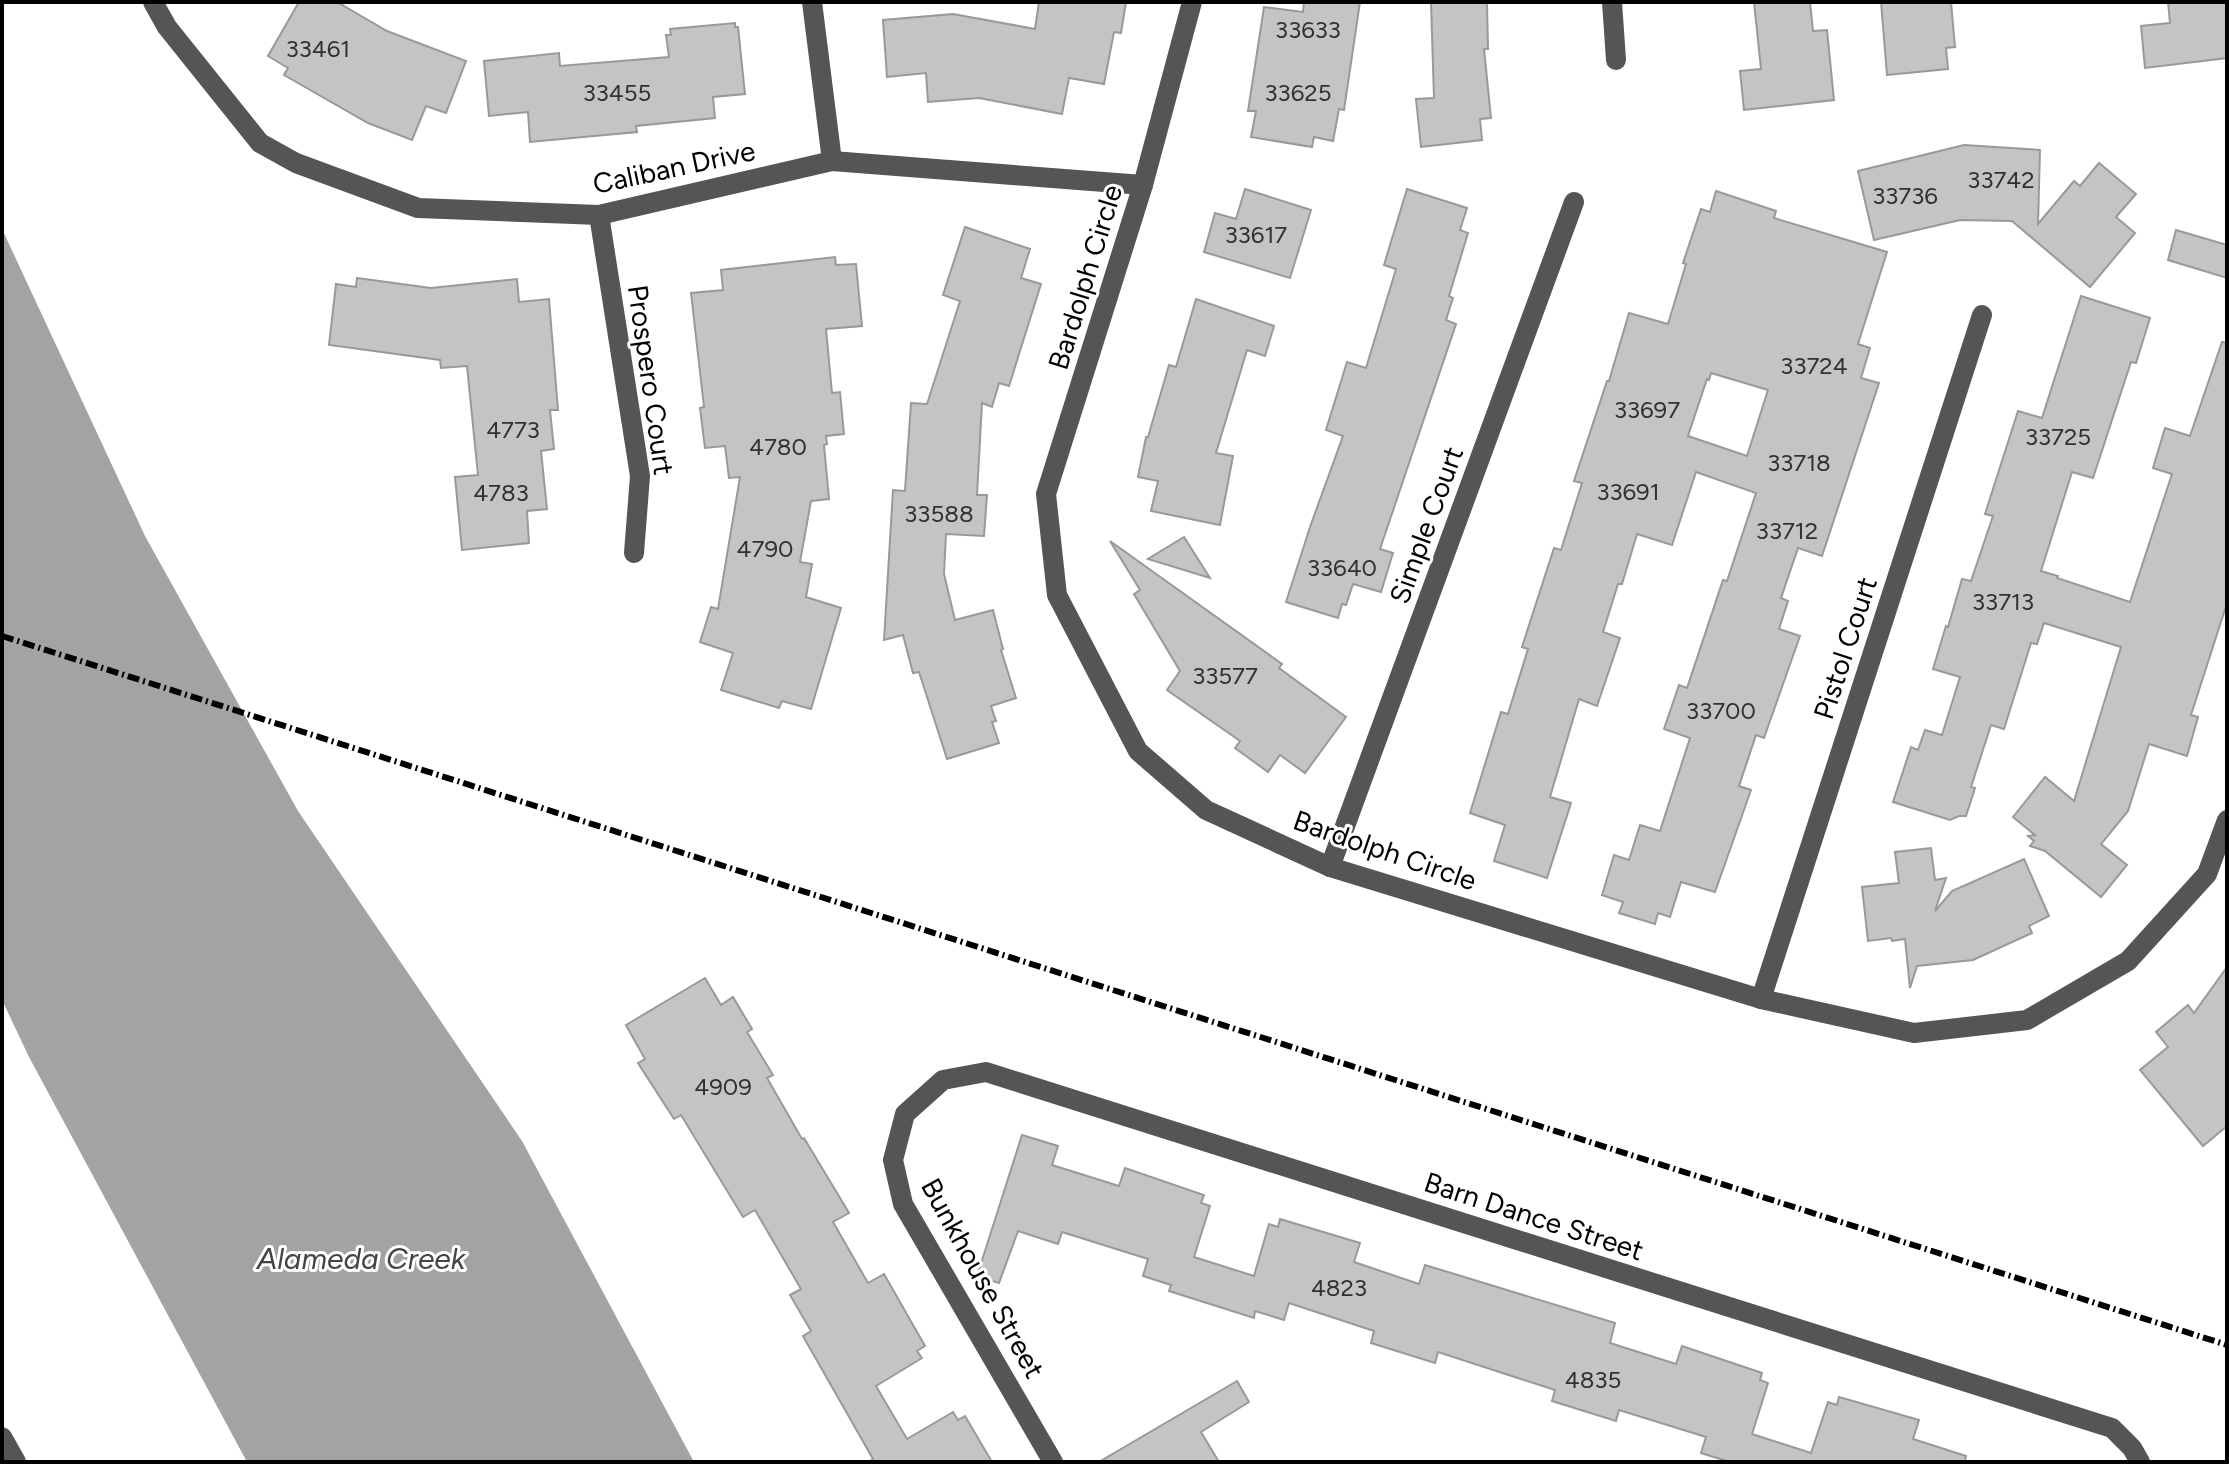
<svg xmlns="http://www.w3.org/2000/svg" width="2229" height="1464" font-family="Figtree,sans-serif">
<rect width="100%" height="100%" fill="#fff"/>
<path fill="#a3a3a3" d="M2 229 145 536 298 811 522 1141 694 1462H247L29 1057 2 1000Z"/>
<g fill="#c4c4c4" stroke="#999" stroke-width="2" fill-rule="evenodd">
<path d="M299 2H337L387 31 466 61 446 113 426 106 412 140 368 123 284 75 288 68 268 56Z"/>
<path d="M1039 2H1126L1121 33 1114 32 1104 84 1069 78 1062 114 979 98 928 102 926 73 887 77 883 20 953 14 1035 29Z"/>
<path d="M1304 2H1360L1344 110 1339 109 1333 141 1314 137 1312 147 1251 137 1256 111H1248L1264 7 1303 12Z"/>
<path d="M1431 2H1487L1488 49H1484L1491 118 1480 119 1482 140 1421 147 1416 99 1434 98Z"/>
<path d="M1754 2H1810L1813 31 1827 30 1834 100 1744 110 1740 71 1761 69Z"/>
<path d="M1881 2H1951L1955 47 1946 48 1948 69 1887 75Z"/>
<path d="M2168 2H2227V58L2145 68 2141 26 2170 23Z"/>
<path d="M735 23V27H738L745 94 713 97 715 118 636 126 637 132 530 142 528 112 489 116 484 61 559 53 560 66 669 57 666 35H671L670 29Z"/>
<path d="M1964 145 2040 150 2038 224 2074 181 2080 186 2099 163 2136 194 2116 217 2135 233 2090 287 2012 221 1960 220 1874 240 1858 171Z"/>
<path d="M1245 189 1311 210 1290 278 1204 252 1215 213 1236 219Z"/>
<path d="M1407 189 1467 208 1460 230 1468 233 1449 296 1453 298 1446 320 1456 324 1380 549 1393 553 1381 592 1353 584 1346 605 1342 604 1338 618 1286 602 1310 527 1343 436 1326 430 1347 362 1366 368 1396 269 1384 265Z"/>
<path d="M1716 191 1776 211 1774 218 1887 252 1858 344 1870 348 1861 378 1879 383 1822 556 1798 548 1781 598 1788 601 1779 629 1800 636 1764 738 1756 735 1739 786 1751 790 1715 892 1681 882 1670 917 1658 913 1655 924 1619 913 1623 902 1602 895 1614 855 1629 860 1640 825 1660 831 1690 738 1664 729 1679 685 1687 688 1723 580 1727 581 1756 493 1696 472 1672 545 1637 534 1622 584H1618L1603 632 1620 638 1597 706 1579 699 1550 797 1571 803 1547 878 1494 861 1505 825 1470 813 1501 712 1508 714 1528 649 1522 647 1554 548 1561 550 1582 483 1574 481 1607 381H1609L1629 313 1668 324 1686 264 1683 263 1701 209 1710 212ZM1711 373 1768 390 1747 456 1688 436 1707 379 1709 380Z"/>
<path d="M965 227 1030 249 1021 278 1041 284 1009 386 999 383 992 407 982 403 977 495H987L984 536 946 534 944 574 955 620 993 610 1003 649 1001 650 1016 698 991 706 996 721 992 722 999 743 947 759 919 672 913 673 903 635 884 640 893 490 905 491 911 403 927 404 960 301 943 295Z"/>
<path d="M2176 230 2227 245V278L2168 260Z"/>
<path d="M835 257 836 265 856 264 862 326 826 329 832 393 840 392 844 434 826 436 827 444 824 445 829 499 811 501 800 562 812 564 806 597 841 608 811 709 782 701 779 708 721 690 733 653 700 642 711 607 718 609 740 477 729 478 725 446 705 448 700 408 704 407 691 293 723 290 721 270Z"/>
<path d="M357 278 431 288 517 279 519 302 549 299 558 410H550L554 449 541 451 547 509 527 511 529 543 462 550 455 477 478 475 467 366 441 368 440 360 329 345 336 284 356 287Z"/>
<path d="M2081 296 2150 318 2136 363 2131 362 2093 478 2072 472 2041 571 2058 576 2057 578 2130 602 2172 474 2153 468 2165 428 2190 436 2222 342 2227 343V603L2191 715 2198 717 2187 756 2149 744 2128 811 2101 844 2127 865 2101 897 2045 851 2030 846 2034 841 2028 836 2035 835 2013 817 2045 777 2074 801 2121 647 2044 623 2037 644 2031 643 2004 729 1991 725 1971 787 1975 788 1966 816H1959L1950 820 1893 802 1911 747 1918 750 1925 730 1942 735 1960 677 1933 669 1946 626 1948 627 1962 579 1971 581 1993 516 1985 514 2018 411 2042 418Z"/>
<path d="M1196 299 1274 326 1265 356 1247 350 1216 453 1233 456 1220 525 1151 511 1158 481 1138 477 1146 437H1148L1169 365 1176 367Z"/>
<path d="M1184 537 1210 578 1148 559Z"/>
<path d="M1110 541 1282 664 1279 668 1346 717 1305 773 1280 755 1268 772 1235 748 1240 741 1167 690 1180 671 1134 594 1140 590Z"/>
<path d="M1931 848 1935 880 1946 878 1935 911 1952 891 2024 859 2049 916 2029 926 2032 933 1973 960 1917 966 1910 988 1905 939 1892 941 1891 938 1868 941 1862 887 1899 883 1895 852Z"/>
<path d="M2227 967V1126L2203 1146 2140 1070 2168 1047 2156 1032 2188 1005 2194 1013Z"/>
<path d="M705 978 721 1005 733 997 752 1029 747 1032 773 1075 767 1078 802 1139 804 1138 849 1213 833 1222 868 1283 884 1274 925 1346 917 1351 922 1358 876 1386 907 1439 953 1412 958 1420 965 1416 992 1462H868L873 1459 803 1336 811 1331 790 1295 801 1289 755 1210 743 1217 681 1115 674 1119 638 1063 645 1059 626 1025Z"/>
<path d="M1022 1135 1058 1146 1052 1165 1119 1186 1125 1168 1204 1195 1201 1203 1210 1206 1194 1257 1254 1276 1269 1224 1278 1227 1280 1219 1360 1243 1354 1262 1419 1284 1425 1265 1615 1323 1610 1343 1676 1364 1682 1346 1762 1373 1760 1380 1768 1383 1752 1434 1811 1453 1828 1402 1837 1405 1839 1397 1919 1420 1913 1439 1966 1456 1965 1462H1730L1701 1453 1706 1437 1619 1410 1616 1421 1552 1401 1555 1390 1438 1352 1435 1363 1371 1343 1374 1331 1289 1303 1284 1320 1255 1311 1254 1318 1169 1291 1171 1285 1143 1276 1148 1259 1062 1232 1058 1244 1018 1231 999 1283 977 1276Z"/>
<path d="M1237 1381 1249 1402 1201 1432 1219 1462H1099Z"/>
</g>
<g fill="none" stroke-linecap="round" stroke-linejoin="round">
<g stroke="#555" stroke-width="20">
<path d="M153 2 167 27 260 143 296 163 418 208 599 215 832 161 1143 185"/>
<path d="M812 2 832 161"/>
<path d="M1192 2 1143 185 1046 494 1057 595 1138 751 1206 810 1330 867 1761 999 1914 1033 2027 1020 2128 961 2207 874 2227 820"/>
<path d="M1612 2 1616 60"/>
<path d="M599 215 640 476 634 553"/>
<path d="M1330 867 1574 202"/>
<path d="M1761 999 1982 315"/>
<path d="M2 1437 16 1462"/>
<path d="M1053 1462 903 1204 893 1160 905 1114 943 1080 986 1072 2112 1428 2132 1448 2140 1462"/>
</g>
<path stroke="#000" stroke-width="6" stroke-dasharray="12 4 2 4" stroke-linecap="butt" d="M2 636 2227 1345"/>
</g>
<g text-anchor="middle" stroke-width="6" stroke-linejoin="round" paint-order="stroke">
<g font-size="24" fill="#313131">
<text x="1308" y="38">33633</text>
<text x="318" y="57">33461</text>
<text x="617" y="101">33455</text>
<text x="1298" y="101">33625</text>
<text x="2001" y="188">33742</text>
<text x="1905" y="204">33736</text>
<text x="1256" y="243">33617</text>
<text x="1814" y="374">33724</text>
<text x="1647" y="418">33697</text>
<text x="513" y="438">4773</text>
<text x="2058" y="445">33725</text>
<text x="778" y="455">4780</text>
<text x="1799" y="471">33718</text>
<text x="1628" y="500">33691</text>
<text x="501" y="501">4783</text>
<text x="939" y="522">33588</text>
<text x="1787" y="539">33712</text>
<text x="765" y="557">4790</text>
<text x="1342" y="576">33640</text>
<text x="2003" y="610">33713</text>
<text x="1225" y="684">33577</text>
<text x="1721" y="719">33700</text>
<text x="723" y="1095">4909</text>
<text x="1339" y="1296">4823</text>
<text x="1593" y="1388">4835</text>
</g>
<g font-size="28" fill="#000" stroke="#fff">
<text transform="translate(674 167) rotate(-12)" y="10">Caliban Drive</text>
<text transform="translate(1085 277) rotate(-73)" y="10">Bardolph Circle</text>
<text transform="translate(651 380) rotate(82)" y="10">Prospero Court</text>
<text transform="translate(1426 525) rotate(-70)" y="10">Simple Court</text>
<text transform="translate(1845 648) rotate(-72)" y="10">Pistol Court</text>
<text transform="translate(1385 850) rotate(19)" y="10">Bardolph Circle</text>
<text transform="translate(1534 1216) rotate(18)" y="10">Barn Dance Street</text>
<text transform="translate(983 1278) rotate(61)" y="10">Bunkhouse Street</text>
</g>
<g font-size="30" font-style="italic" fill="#444" stroke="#fff">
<text x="361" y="1269">Alameda Creek</text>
</g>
</g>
<rect width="2229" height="1464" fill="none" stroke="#000000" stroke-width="8"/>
</svg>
